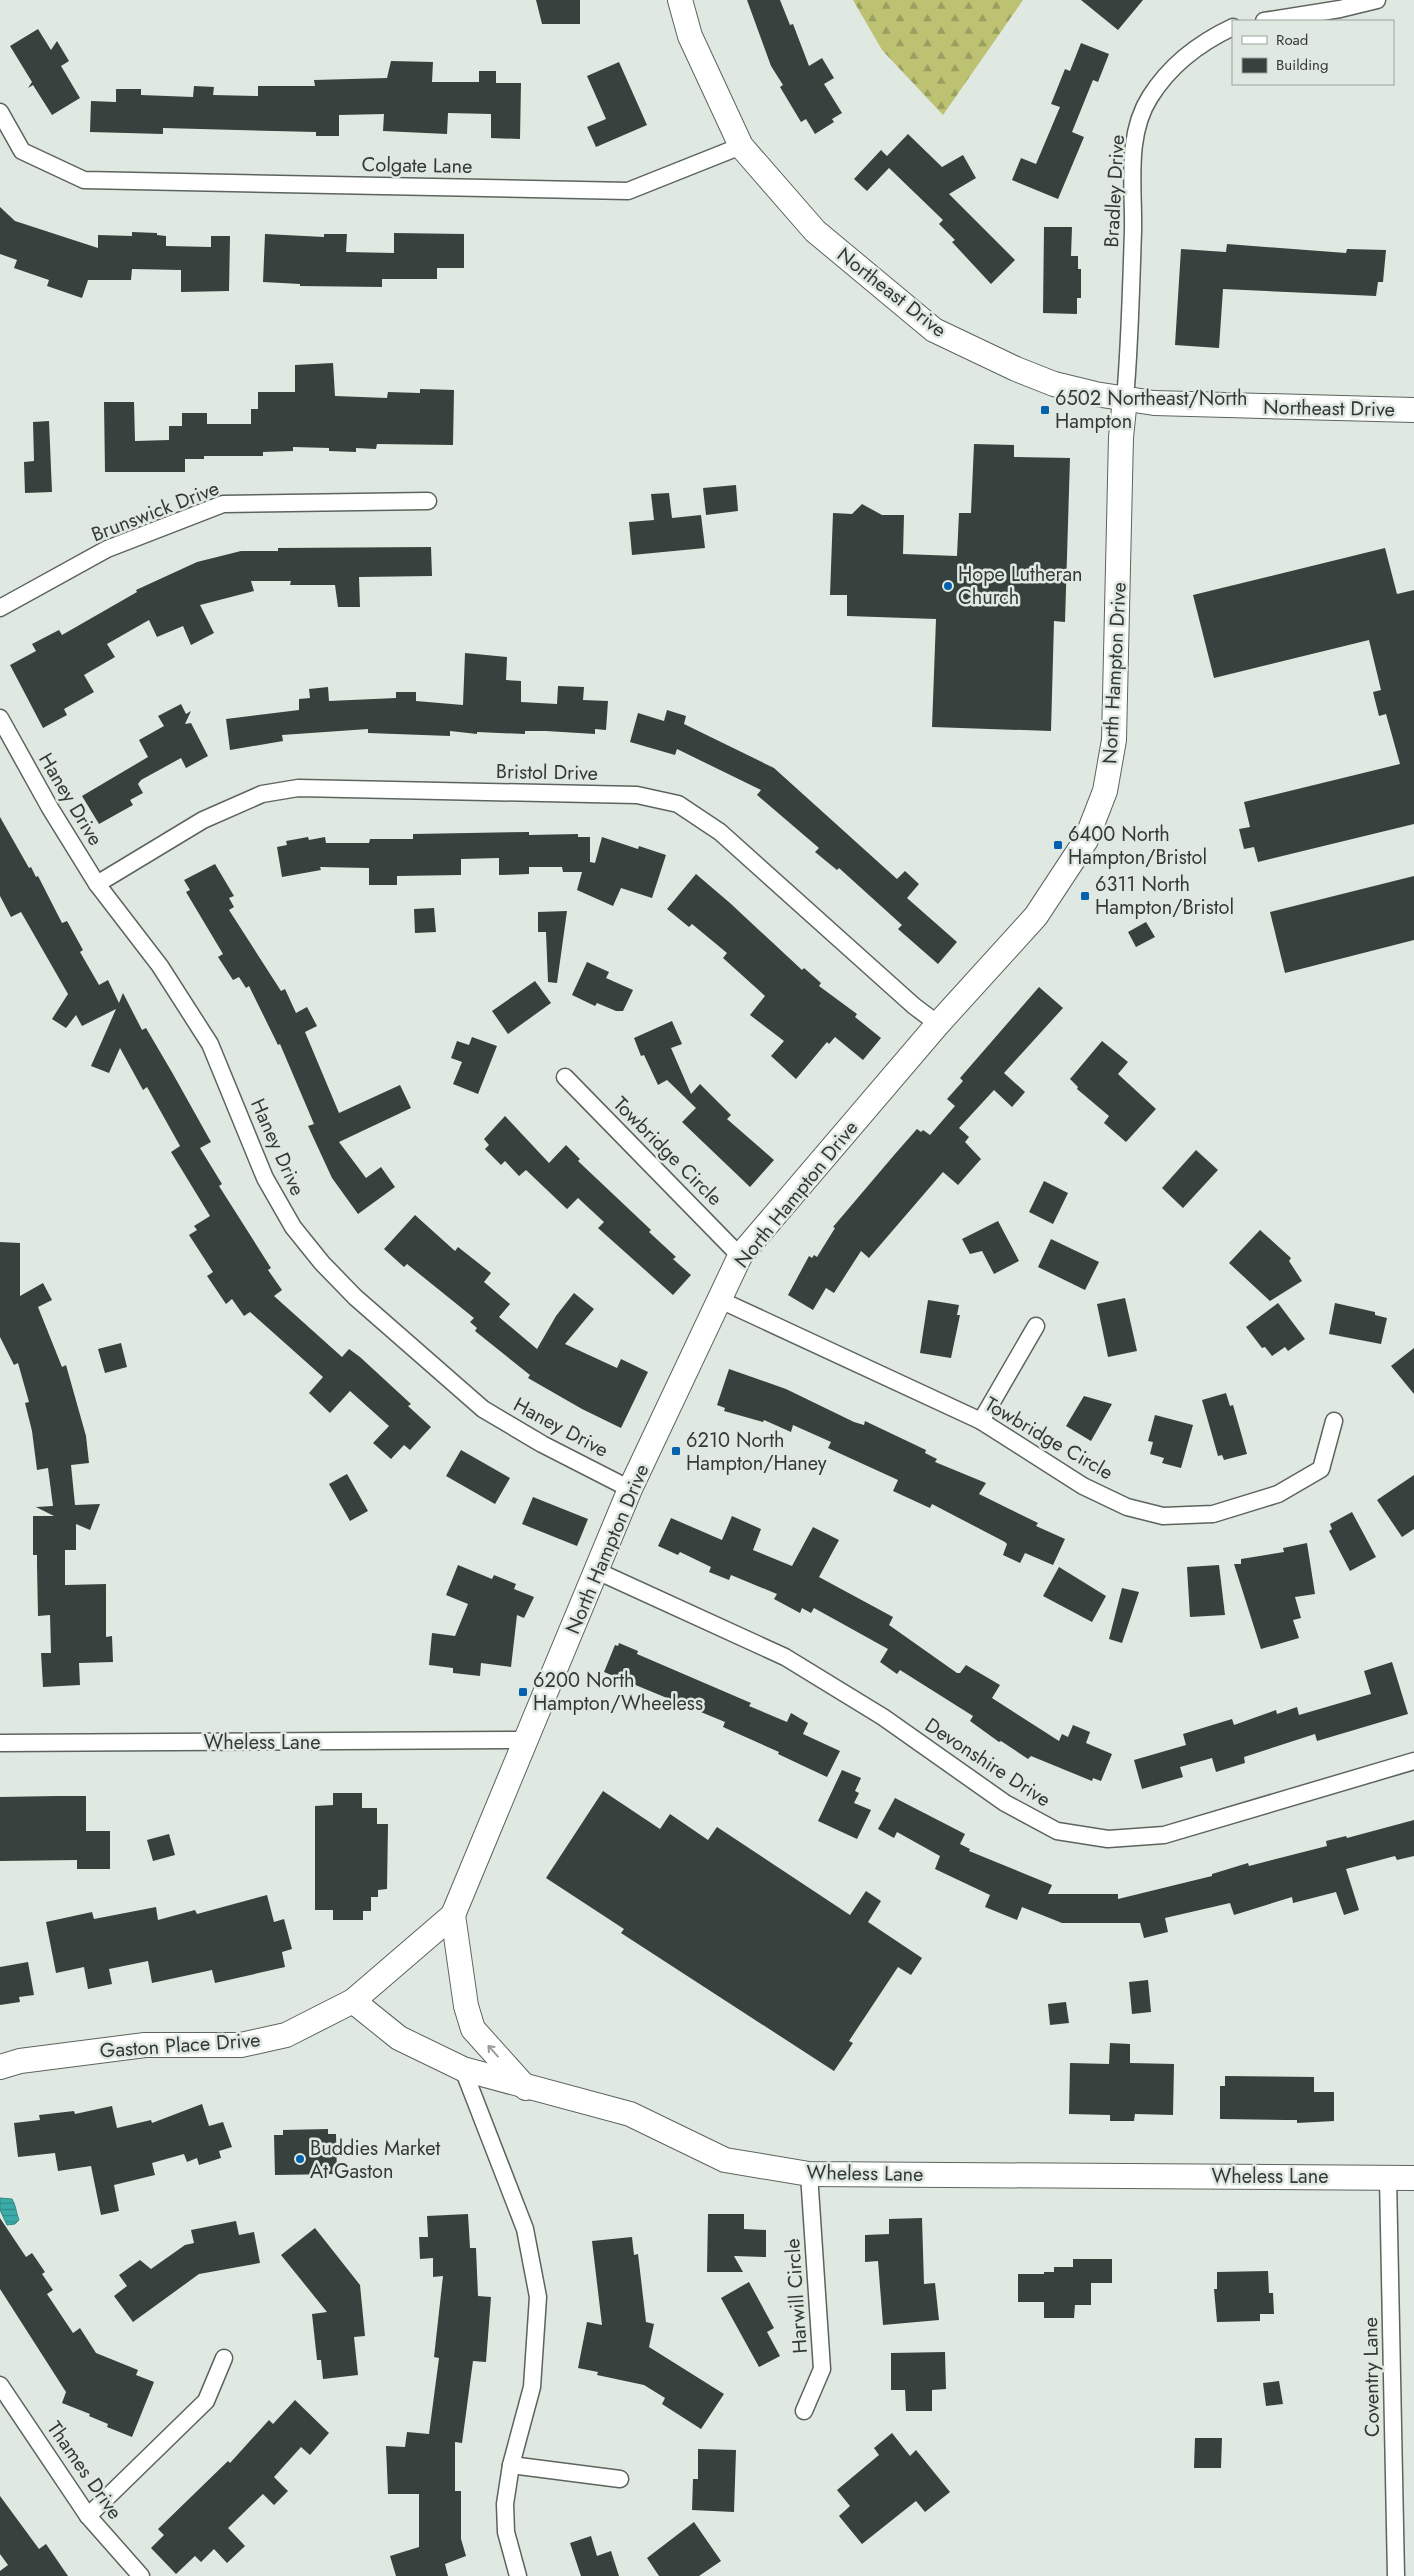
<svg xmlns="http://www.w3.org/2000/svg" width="1414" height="2576" font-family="Jost,sans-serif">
<defs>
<pattern id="forest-firs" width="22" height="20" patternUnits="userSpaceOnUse" patternTransform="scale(1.25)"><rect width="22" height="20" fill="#bdc172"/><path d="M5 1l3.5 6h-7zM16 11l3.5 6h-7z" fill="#9a9e5e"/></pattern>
<pattern id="water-rules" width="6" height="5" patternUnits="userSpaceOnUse" patternTransform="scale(1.25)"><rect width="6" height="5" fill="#3baba7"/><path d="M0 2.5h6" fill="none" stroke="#328c89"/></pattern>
</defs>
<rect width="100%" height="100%" fill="#dfe9e1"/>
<path fill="url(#forest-firs)" d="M853 0H1023L943 115 882 50Z"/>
<path fill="url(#water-rules)" stroke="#398985" d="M0 2198 12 2199C16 2205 16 2213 19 2220L15 2224 7 2225 0 2210Z"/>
<g fill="#37423e">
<path d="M536 0H580V24H542Z"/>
<path d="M747 0H780L790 25 793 24 809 66 822 58 834 78 824 84 842 113 832 119 834 122 815 134 806 119 801 122 780 87 783 85 771 66Z"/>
<path d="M1081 0H1143L1118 30Z"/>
<path d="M38 29 51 50 57 41 69 61 61 66 80 98 52 115 33 85 28 88 32 82 10 46Z"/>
<path d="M1081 43 1109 54 1098 82 1093 80 1072 132 1084 137 1058 199 1012 180 1021 158 1036 164 1060 107 1051 104 1065 69 1070 71Z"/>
<path d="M391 61 433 62 432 82H479V71H496V83H521L520 139 491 138V114L448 113 447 134 383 131 384 114 339 115V136H316V132L163 128V134L90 132 91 101 116 102V89H141V95L193 97 194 86 214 87 213 95 258 96V86H315L314 80 387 78Z"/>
<path d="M619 62 647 125 596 147 587 127 606 119 587 76Z"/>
<path d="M908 134 942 167 963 155 976 178 949 194 1015 260 991 284 952 242 955 240 939 224 943 220 889 168 867 191 854 179 881 150 887 156Z"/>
<path d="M0 207 15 221 98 248V235L132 236V232L157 233V235L166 236V246L211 247V236H230L229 291 181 292V270L132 269 131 280H88L82 298 47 286 49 280 14 268 17 260 0 254Z"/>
<path d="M1044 227H1072L1071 256H1078V269H1081V298H1077V314L1043 313Z"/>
<path d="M394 233 464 234V268H437V279H382V287L300 286V284L263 282 265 234 324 237V234H347L346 252 394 253Z"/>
<path d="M1227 244 1346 253 1347 249 1386 250 1383 282H1378L1376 296 1223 289 1219 348 1175 345 1181 249 1226 252Z"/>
<path d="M333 363 335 396 387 398 388 392 420 393V389L454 390 453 445 377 444 376 449 356 448V452L329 451V448L293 447V451L263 452V456H204V459H185V472H105L104 402H134L135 441 169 440V426H182V413H207V424H251V409H258V392H295V365Z"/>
<path d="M49 421 52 492 25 493 24 462 34 461 33 422Z"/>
<path d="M974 444 1014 445V457L1070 458 1065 622 1054 621 1051 731 932 727 936 619 847 616V595H830L833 513 852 514 862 504 882 515H904L903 554 957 556 959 513H971Z"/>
<path d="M736 485 738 511 706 515 703 488Z"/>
<path d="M669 493 672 518 701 515 705 548 632 555 629 522 654 520 651 494Z"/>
<path d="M431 547 432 576 359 577 360 607H338L335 585H290L291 581H251L254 591 200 605 214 633 191 645 183 626 157 637 149 620 107 644 115 657 84 675 94 692 64 709 67 715 43 728 10 665 36 651 32 644 59 630 62 635 137 592 136 590 197 562 241 551H278V548Z"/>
<path d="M1385 548 1397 594 1414 590V824L1258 862 1254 847 1244 849 1239 829 1250 827 1244 802 1400 764 1386 714 1379 716 1373 692 1381 690 1369 640 1214 678 1193 595Z"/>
<path d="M465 653 507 657 506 680 521 681V702L557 704 558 686 584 687 583 700 608 701 606 730 595 729V734L546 731H525V734L477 732V734L450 731V736L368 733V729L282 735 283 741 230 750 226 719 299 710V699L310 698 309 689 328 687 329 701 396 698V692H416V701L463 705Z"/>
<path d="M181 704 186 714 191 711 185 724 191 723 208 756 186 768 181 758 141 780 138 784 143 793 130 800 133 805 99 824 82 796 148 757 139 740 164 726 158 716Z"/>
<path d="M667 710 686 716 684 724 774 768 897 879 905 871 919 884 907 898 957 942 938 964 898 929 902 925 839 868 837 870 815 852 819 848 757 795 761 790 677 749 675 755 630 742 638 713 664 721Z"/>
<path d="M0 817 29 868 31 867 36 877 38 876 62 923 67 921 83 950 80 952 99 985 108 980 119 1003 123 993 142 1030 146 1028 173 1074 211 1142 200 1148 222 1184 219 1186 271 1268 268 1270 282 1290 274 1296 342 1357 349 1349 360 1357 411 1404 408 1406 431 1427 410 1450 404 1445 391 1459 373 1443 389 1426 350 1391 330 1413 309 1393 323 1377 250 1312 244 1316 232 1299 226 1304 207 1276 213 1272 189 1235 197 1230 194 1226 210 1216 171 1152 180 1146 147 1087 143 1090 120 1048 109 1073 91 1066 116 1009 82 1026 76 1015 66 1028 52 1019 68 994 21 912 11 917 0 896Z"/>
<path d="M529 832V835L578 834V837H590V862L595 863 602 837 638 849 639 846 666 855 652 898 621 888 613 906 577 890 582 872H563L562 867H529V874L499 875V858L461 859V875L397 876V885H369V868L320 867 321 870 282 877 277 847 287 845 286 841 308 837 309 840 325 837 326 843H369L370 839H413V834Z"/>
<path d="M215 864 234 896 229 898 234 907 229 910 281 991 285 989 296 1013 307 1007 317 1026 305 1032 339 1113 400 1085 411 1108 339 1142 366 1178 381 1167 395 1187 358 1214 332 1178 308 1126 314 1124 280 1044 278 1045 249 986 246 988 239 977 233 980 218 957 223 954 186 892 190 890 184 880Z"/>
<path d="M696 874 730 903 802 970 804 968 821 983 819 986 857 1014 855 1017 881 1038 863 1060 835 1037 829 1044 827 1042 796 1079 771 1056 784 1041 750 1015 765 996 723 958 727 953 692 924 689 927 667 909Z"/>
<path d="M1414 876V940L1285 973 1270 912Z"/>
<path d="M434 908 436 932 415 933 414 909Z"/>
<path d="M567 911 557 983 548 982 546 932H538V912Z"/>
<path d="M1146 922 1155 937 1136 947 1128 932Z"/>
<path d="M587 962 609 972 606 978 633 990 623 1011H616L597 1003 595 1006 572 995Z"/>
<path d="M535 981 551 1003 508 1034 492 1011Z"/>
<path d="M1039 987 1063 1008 1004 1073 1025 1092 1012 1107 994 1090 959 1128 969 1137 965 1142 981 1159 958 1185 943 1172 869 1258 861 1251 834 1293 826 1288 813 1310 788 1295 809 1256 812 1258 814 1255 817 1257 835 1228 833 1227 895 1154 917 1129 921 1132 923 1130 930 1135 955 1106 947 1099 963 1081 960 1078Z"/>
<path d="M672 1021 682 1044 671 1048 691 1094 700 1084 731 1115 727 1119 774 1160 750 1187 682 1122 696 1108 667 1080 658 1085 644 1055 641 1056 634 1038Z"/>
<path d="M472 1037 497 1046 478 1094 453 1084 462 1062 451 1058 457 1041 469 1045Z"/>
<path d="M1102 1041 1128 1062 1118 1074 1156 1109 1126 1142 1104 1123 1109 1116 1077 1089 1078 1087 1070 1079Z"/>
<path d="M505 1116 549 1163 566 1145 580 1159 578 1161 651 1230 649 1232 676 1257 673 1259 691 1275 673 1295 598 1228 604 1222 578 1198 567 1209 526 1170 519 1176 505 1161 501 1165 485 1149 489 1145 484 1139Z"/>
<path d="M1196 1150 1218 1170 1183 1208 1162 1188Z"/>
<path d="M1044 1181 1068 1193 1053 1224 1029 1212Z"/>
<path d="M415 1215 455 1251 458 1247 491 1273 484 1282 510 1304 499 1317 537 1349 556 1316 574 1293 594 1309 565 1344 617 1368 621 1359 648 1372 621 1428 582 1409 528 1378 530 1375 475 1331 477 1328 470 1322 474 1318 407 1264 404 1267 384 1249Z"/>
<path d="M998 1221 1019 1261 994 1274 982 1251 970 1254 962 1239Z"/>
<path d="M1260 1230 1291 1258 1289 1261 1302 1281 1270 1301 1229 1263Z"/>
<path d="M1051 1239 1099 1262 1085 1290 1038 1267Z"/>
<path d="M0 1242 20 1243V1296L43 1283 52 1300 38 1307 62 1367 66 1365 86 1436 89 1463 71 1465 75 1505 100 1504 90 1530 76 1524V1550H65V1585L106 1584V1637L112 1636 113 1662 79 1663 80 1685 43 1687 41 1653H51L50 1615 38 1616 37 1564V1555H33V1516H54L36 1507 53 1506 48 1468 37 1470 32 1431 25 1403 29 1402 18 1363 14 1365 0 1337Z"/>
<path d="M1125 1298 1137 1351 1108 1357 1097 1304Z"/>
<path d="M928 1300 959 1305 957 1315H960L951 1358 920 1353Z"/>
<path d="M1278 1303 1305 1339 1288 1351 1285 1347 1272 1356 1265 1347 1262 1348 1246 1327Z"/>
<path d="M1335 1303 1375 1312V1315L1387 1318 1381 1344 1329 1334Z"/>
<path d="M121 1343 127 1367 105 1373 98 1349Z"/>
<path d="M1414 1348V1394L1391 1366Z"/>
<path d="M729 1369 786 1389 854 1422 864 1425 865 1421 926 1450 925 1453 937 1459 935 1462 986 1483 979 1494 1038 1523 1036 1526 1065 1539 1053 1565 1025 1553 1020 1563 1003 1555 1007 1544 1005 1542 932 1504 930 1508 893 1491 898 1480 828 1448 831 1442 793 1425 791 1432 764 1420 763 1422 724 1411 725 1408 717 1405Z"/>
<path d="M1226 1393 1230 1406 1233 1405 1247 1454 1224 1460 1222 1455 1218 1456 1202 1400Z"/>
<path d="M1084 1396 1112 1404 1091 1441 1066 1426Z"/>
<path d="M1155 1415 1193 1425 1181 1468 1162 1463 1164 1458 1150 1454 1153 1442 1148 1441Z"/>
<path d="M461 1450 510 1478 495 1504 446 1476Z"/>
<path d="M347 1474 368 1511 350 1521 329 1484Z"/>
<path d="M1414 1475V1529L1402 1537 1377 1500Z"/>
<path d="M533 1497 588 1519 577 1546 522 1524Z"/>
<path d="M1352 1512 1376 1557 1350 1571 1329 1531 1332 1529 1330 1524Z"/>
<path d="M732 1516 761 1529 753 1550 792 1566 813 1527 839 1540 819 1577 893 1617 889 1625 957 1673H960L966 1665 1000 1685 992 1698 1059 1741 1062 1734 1068 1737 1073 1725 1090 1732 1086 1743 1112 1754 1101 1781 1093 1778 1092 1781 1031 1756 1028 1759 1001 1741 999 1742 970 1721 973 1716 900 1670 897 1674 880 1662 888 1649 814 1608 811 1613 802 1608 800 1613 774 1599 777 1594 731 1575 729 1580 709 1572 711 1567 680 1552 678 1555 658 1546 671 1518 722 1540Z"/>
<path d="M1307 1543 1315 1594 1295 1597 1301 1618 1293 1620 1299 1638 1261 1649 1234 1564H1241V1559L1284 1552 1283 1548Z"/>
<path d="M458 1565 492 1579 494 1575 516 1584 514 1589 534 1597 524 1618 517 1615 511 1667 481 1663 480 1676 453 1673V1668L429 1665 432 1633 455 1636 468 1604 446 1595Z"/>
<path d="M1219 1565 1225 1615 1190 1617 1187 1567Z"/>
<path d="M1059 1567 1106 1596 1092 1622 1043 1596Z"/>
<path d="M1122 1588 1139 1592 1122 1643 1109 1639Z"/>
<path d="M619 1643 638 1651 637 1654 751 1703 749 1706 787 1722 791 1713 808 1723 803 1734 840 1751 827 1777 778 1754 779 1752 723 1727 725 1722 604 1672 615 1645 618 1646Z"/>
<path d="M1392 1662 1408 1714 1317 1741 1315 1734 1244 1757 1245 1763 1216 1772 1212 1758 1180 1767 1183 1777 1142 1789 1134 1760 1186 1745 1183 1734 1232 1719 1234 1725 1276 1710 1277 1714 1297 1707 1299 1715 1371 1694 1364 1671Z"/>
<path d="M842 1770 861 1778 855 1791 859 1793 854 1803 871 1810 857 1839 818 1821Z"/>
<path d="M603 1791 660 1829 670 1814 708 1840 717 1827 850 1915 866 1891 881 1901 868 1922 922 1958 911 1975 898 1967 849 2041 853 2043 834 2071 621 1933 624 1929 546 1878Z"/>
<path d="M333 1793H362V1808H377V1824H388L387 1889 378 1890V1897H371V1911H363V1920H333V1910H315V1806L333 1805Z"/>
<path d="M56 1796H86V1831H110V1869H77V1860L0 1861V1797Z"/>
<path d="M895 1798 965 1834 960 1844 970 1849 969 1851 1052 1885 1048 1894H1118V1899L1212 1876V1874L1248 1863 1249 1866 1327 1846 1326 1841 1346 1836 1347 1838 1414 1820V1856L1397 1860 1395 1856 1346 1869 1359 1910 1344 1915 1336 1892 1293 1903 1292 1897 1234 1915 1230 1903 1165 1918 1168 1932 1144 1938 1140 1923H1062L1022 1907 1017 1920 985 1907 990 1895 935 1869 940 1856 897 1832 894 1838 878 1829Z"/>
<path d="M169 1834 175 1855 153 1861 147 1840Z"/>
<path d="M267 1895 274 1922 284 1919 292 1949 282 1952 285 1967 215 1983 212 1970 152 1983 148 1961 109 1969 112 1984 88 1989 84 1967 56 1973 46 1922 92 1912 94 1919 156 1907 158 1920 195 1910 197 1914Z"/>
<path d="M28 1962 34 1995 19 1997 20 2002 0 2005V1967Z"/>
<path d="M1148 1980 1151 2012 1132 2014 1129 1982Z"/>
<path d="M1066 2002 1069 2023 1050 2025 1048 2004Z"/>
<path d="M1110 2043 1130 2044V2063L1174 2064 1173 2115 1135 2114 1134 2121H1110V2115L1069 2114 1070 2063 1109 2064Z"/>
<path d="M1225 2076 1314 2077V2092H1334V2121L1297 2123V2120H1285L1220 2119V2086H1225Z"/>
<path d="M202 2104 209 2126 223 2122 232 2147 219 2151 221 2158 199 2165 197 2158 187 2162 184 2154 152 2163 155 2175 114 2185 119 2211 101 2215 91 2166 58 2171 55 2153 18 2157 14 2123 40 2120 39 2115 74 2111 75 2114 112 2106 117 2128 151 2120 152 2123Z"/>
<path d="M328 2129V2134H336L337 2174 275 2175 274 2135H283V2130Z"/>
<path d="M468 2214 470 2248H476L478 2296 491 2297 486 2362 473 2361 462 2443 455 2442V2491H461V2539L466 2556 445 2564 448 2576H396L390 2556 419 2547V2494H388L386 2446 405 2447 407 2432 429 2434 439 2358 434 2357 443 2276 433 2277V2258L420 2259 419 2237H428L427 2216Z"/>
<path d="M708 2214H744V2229L766 2230V2257L734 2256 743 2272H707Z"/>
<path d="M0 2218 26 2257 32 2253 45 2272 42 2274 53 2290 47 2294 73 2333 80 2328 96 2353 138 2370 136 2375 154 2382 132 2437 107 2427 108 2424 89 2416 90 2414 62 2403 66 2392 0 2289Z"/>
<path d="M922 2218 924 2284 935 2283 939 2320 883 2325 878 2261 865 2262V2235L889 2234V2219Z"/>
<path d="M236 2221 239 2235 254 2232 260 2263 199 2274 133 2322 114 2296 127 2286 119 2275 140 2260 151 2269 185 2245 194 2243 191 2230Z"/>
<path d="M315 2228 360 2285 365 2336 354 2337 358 2375 323 2379 321 2360H317L312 2314 327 2312 281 2255Z"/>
<path d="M632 2237 634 2255 638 2254 646 2322 654 2324 649 2347 724 2394 701 2429 662 2404 665 2398 644 2385 597 2375 598 2372 578 2368 587 2322 602 2325 592 2241Z"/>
<path d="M1073 2259H1112V2283H1091V2305H1075L1074 2318H1044V2302H1018V2274H1044V2272H1054V2267H1073Z"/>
<path d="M1268 2271 1269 2293H1273L1274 2314H1260V2321L1217 2322 1214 2289H1217V2272Z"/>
<path d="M749 2282 774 2328 767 2332 780 2356 759 2367 721 2298Z"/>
<path d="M945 2352 946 2389 932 2390V2411H906L905 2390H891V2353Z"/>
<path d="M1279 2381 1283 2404 1266 2406 1263 2383Z"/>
<path d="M295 2400 329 2433 310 2455 301 2447 274 2477 288 2491 274 2505 263 2494 228 2528 245 2546 227 2563 214 2549 201 2562 195 2556 176 2574 151 2548 164 2535 158 2529 228 2461 230 2463 269 2420 273 2424Z"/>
<path d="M892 2433 910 2456 916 2450 950 2492 925 2512 916 2501 862 2544 839 2516 850 2506 837 2490 879 2455 874 2448Z"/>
<path d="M1195 2438H1222L1221 2468H1194Z"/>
<path d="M698 2449 736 2450 734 2512 692 2510 693 2479H698Z"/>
<path d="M0 2496 39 2549 46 2544 68 2576H0V2571L8 2565 0 2554Z"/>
<path d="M694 2522 721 2561 699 2576H659L647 2558Z"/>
<path d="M591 2536 597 2556 611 2551 619 2576H581L570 2543Z"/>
</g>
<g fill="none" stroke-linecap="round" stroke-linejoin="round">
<defs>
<g id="street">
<path d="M1264 21 1340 9 1377 0"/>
<path d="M0 112 22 151 84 180 628 191 741 146"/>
<path d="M1125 399C1130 343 1131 287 1133 231 1134 188 1125 136 1150 97 1170 65 1199 43 1233 27"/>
<path d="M0 608 107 549 223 504 428 501"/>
<path d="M0 718 50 808 97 884 160 966 210 1044 265 1178 293 1227 322 1263 355 1297 483 1409 542 1444 630 1489"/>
<path d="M97 884 203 820 262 794 298 788 637 795 678 804 720 832 914 1006 938 1024"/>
<path d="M565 1077 740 1256"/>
<path d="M718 1299 981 1421 1083 1486 1127 1507 1163 1516 1213 1514 1278 1494 1321 1469 1334 1421"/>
<path d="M981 1421 1036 1326"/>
<path d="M597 1571 785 1657 883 1717 1005 1803 1057 1831 1108 1839 1164 1835 1414 1761"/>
<path d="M0 1743 525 1740"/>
<path d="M463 2069 525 2229 538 2297 532 2387 511 2465 505 2504 506 2532 518 2576"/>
<path d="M1388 2177 1396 2576"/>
<path d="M0 2385 88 2516 141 2576"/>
<path d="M804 2411 822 2369 809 2174"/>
<path d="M511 2465 620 2479"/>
<path d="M88 2516 206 2401 224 2358"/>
</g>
<g id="secondary">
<path d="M680 0 690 36 741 146 815 231 934 330 1016 369 1054 384 1095 394 1154 403 1414 410"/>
<path d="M453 1915 466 2006 473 2029 526 2088"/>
<path d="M353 2001 399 2038 463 2069 630 2114 725 2160 809 2174 1414 2178"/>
<path d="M0 2067 20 2061 145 2045H241L286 2035 353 2001 453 1915 630 1489 740 1256 938 1024 1036 916 1086 840 1105 791 1114 740 1121 437 1125 399"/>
</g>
</defs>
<use href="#street" stroke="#5c645d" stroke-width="19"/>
<use href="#secondary" stroke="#5c645d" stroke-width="26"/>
<use href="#street" stroke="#fff" stroke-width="16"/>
<use href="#secondary" stroke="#fff" stroke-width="24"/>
</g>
<defs><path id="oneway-shaft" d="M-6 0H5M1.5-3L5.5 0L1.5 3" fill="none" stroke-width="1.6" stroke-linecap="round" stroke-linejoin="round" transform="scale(1.25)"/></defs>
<use stroke="#9a9c9a" href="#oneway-shaft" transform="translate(493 2051) rotate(-132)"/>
<g fill="#0461ae" stroke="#dfe9e1" stroke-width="2">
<rect x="1040" y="405" width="10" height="10" rx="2.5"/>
<circle cx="948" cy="586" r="5"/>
<rect x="1053" y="840" width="10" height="10" rx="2.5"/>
<rect x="1080" y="891" width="10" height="10" rx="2.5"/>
<rect x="671" y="1446" width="10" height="10" rx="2.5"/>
<rect x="518" y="1687" width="10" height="10" rx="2.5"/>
<circle cx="300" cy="2159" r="5"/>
</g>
<g text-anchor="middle" stroke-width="5" stroke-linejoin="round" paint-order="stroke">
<g font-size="20" fill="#353935" stroke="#dfe9e1">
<text transform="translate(417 165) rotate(1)" y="7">Colgate Lane</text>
<text transform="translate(1114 191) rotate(-87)" y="7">Bradley Drive</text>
<text transform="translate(892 292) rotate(38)" y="7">Northeast Drive</text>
<text transform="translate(1329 408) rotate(1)" y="7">Northeast Drive</text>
<text transform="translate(155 511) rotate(-21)" y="7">Brunswick Drive</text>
<text transform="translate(1114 673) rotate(-87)" y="7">North Hampton Drive</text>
<text transform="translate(547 772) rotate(1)" y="7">Bristol Drive</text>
<text transform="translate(71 799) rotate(59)" y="7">Haney Drive</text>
<text transform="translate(278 1147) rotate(66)" y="7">Haney Drive</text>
<text transform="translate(668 1151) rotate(45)" y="7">Towbridge Circle</text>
<text transform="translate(796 1194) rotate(-51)" y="7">North Hampton Drive</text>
<text transform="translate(561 1427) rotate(28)" y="7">Haney Drive</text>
<text transform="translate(1049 1438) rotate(30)" y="7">Towbridge Circle</text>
<text transform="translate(607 1549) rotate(-67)" y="7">North Hampton Drive</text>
<text x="262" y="1749">Wheless Lane</text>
<text transform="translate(988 1762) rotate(33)" y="7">Devonshire Drive</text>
<text transform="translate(180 2045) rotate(-4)" y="7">Gaston Place Drive</text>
<text transform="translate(865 2173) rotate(1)" y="7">Wheless Lane</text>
<text x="1270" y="2183">Wheless Lane</text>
<text transform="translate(796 2296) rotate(-94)" y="7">Harwill Circle</text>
<text transform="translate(1371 2377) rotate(-91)" y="7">Coventry Lane</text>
<text transform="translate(85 2470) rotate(55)" y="7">Thames Drive</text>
</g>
<g font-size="20" fill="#353935" stroke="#dfe9e1" text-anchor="start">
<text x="1055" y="405">6502 Northeast/North<tspan x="1055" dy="23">Hampton</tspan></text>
<text x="958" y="581">Hope Lutheran<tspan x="958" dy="23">Church</tspan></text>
<text x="1068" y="841">6400 North<tspan x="1068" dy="23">Hampton/Bristol</tspan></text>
<text x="1095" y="891">6311 North<tspan x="1095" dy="23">Hampton/Bristol</tspan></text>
<text x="686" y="1447">6210 North<tspan x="686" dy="23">Hampton/Haney</tspan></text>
<text x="533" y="1687">6200 North<tspan x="533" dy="23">Hampton/Wheeless</tspan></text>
<text x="310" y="2155">Buddies Market<tspan x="310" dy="23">At Gaston</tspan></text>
</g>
</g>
<rect x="1232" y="20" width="162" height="65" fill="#dfe9e1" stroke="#9ba39c"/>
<rect x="1242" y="36" width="25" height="8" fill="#ffffff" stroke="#9ba39c"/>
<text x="1276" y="45" font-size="15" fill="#353935">Road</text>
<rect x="1242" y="58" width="25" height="15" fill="#37423e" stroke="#9ba39c"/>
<text x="1276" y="70" font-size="15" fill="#353935">Building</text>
</svg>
